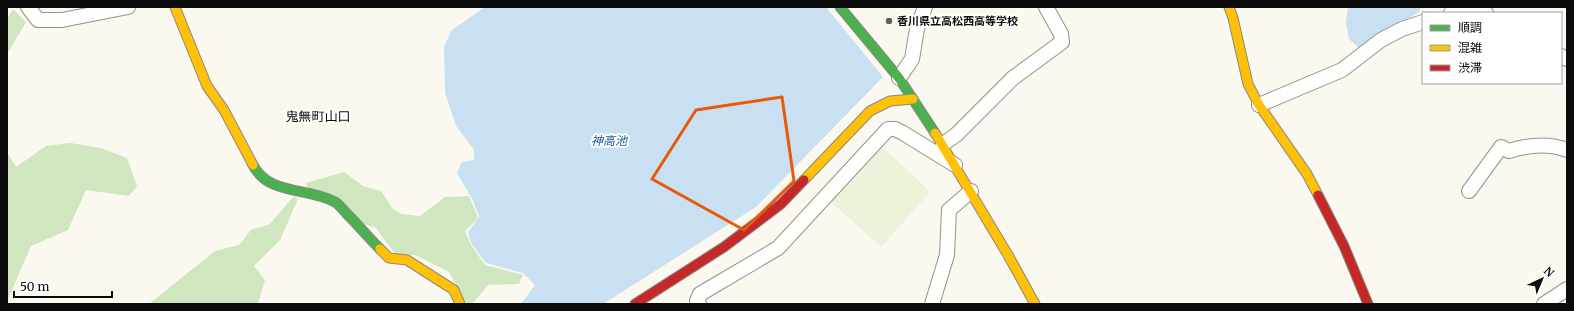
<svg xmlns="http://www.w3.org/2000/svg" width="1574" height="311" font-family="Merriweather,'Noto Sans JP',serif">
<rect width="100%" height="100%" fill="#faf8ef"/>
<g fill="#d0e6bf">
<path d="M13 9 26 22 7 54V19Z"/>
<path d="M70 143 101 148 127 158 137 186 129 196 86 190 68 230 31 246 7 301V152L16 167 46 146Z"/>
<path d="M344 172 363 186 381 191 393 209 401 214 420 216 445 197 469 196 478 218 465 231 471 245 485 265 523 275 519 284 488 285 472 304H466L461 293 449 272 415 255H396L375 227 359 223 308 189 306 183Z"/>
<path d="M294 196 298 199 280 240 254 266 265 280 258 304H149L215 251 239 245 251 230 270 224Z"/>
</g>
<path fill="#ebf3da" d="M880 144 930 192 881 247 829 200Z"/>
<g fill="#c8e0f2">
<path d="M485 7H826L883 77 756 207 603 304H521L535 285 523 273 486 263 471 243 468 232 479 217 473 200 457 173 462 162 474 160V150L456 126 445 93 444 46 452 30Z"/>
<path d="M1348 7H1421L1419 12 1359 48 1349 39 1346 23Z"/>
</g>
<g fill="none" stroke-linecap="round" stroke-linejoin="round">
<defs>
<g id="street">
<path d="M28 7 38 20H62L128 7"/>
<path d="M1451 13 1469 7 1486 13"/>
<path d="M1561 56 1567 59"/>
<path d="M899 78 912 59 917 29 925 7"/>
<path d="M1259 105 1342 70 1381 40 1402 29 1423 22"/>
<path d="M943 144 956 135 1013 78 1062 42 1061 34 1046 7"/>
<path d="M1469 191 1501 147 1509 151C1528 145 1548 143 1567 150"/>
<path d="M699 304 697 301 700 294 778 248 888 129H895L903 133 955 165"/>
<path d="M932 304 947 255 949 210 971 191"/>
<path d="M1544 304 1567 289"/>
</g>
<g id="fast">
<path d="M840 7 899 78 935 133"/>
<path d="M253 165C269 196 308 187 335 202 340 205 344 211 348 215 359 226 369 238 380 249"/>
</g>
<g id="slow">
<path d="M175 7 207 86 224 110 253 165"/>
<path d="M1229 7 1233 18 1248 84 1259 105 1307 174 1318 195"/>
<path d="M935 133 1008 255 1035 304"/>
<path d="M804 180 870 111 890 101 913 99"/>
<path d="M380 249 389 258 407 260 454 290 460 304"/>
</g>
<g id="jam">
<path d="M1318 195 1344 246 1368 304"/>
<path d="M635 304 724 247 781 204 804 180"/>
</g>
</defs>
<use href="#street" stroke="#93928e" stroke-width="16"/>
<use href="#fast" stroke="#8a8985" stroke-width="11"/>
<use href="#slow" stroke="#8a8985" stroke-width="11"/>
<use href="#jam" stroke="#8a8985" stroke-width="11"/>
<use href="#street" stroke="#fefefd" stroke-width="14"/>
<use href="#fast" stroke="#4caf50" stroke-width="9"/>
<use href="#slow" stroke="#ffc107" stroke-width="9"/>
<use href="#jam" stroke="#c62828" stroke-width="9"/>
</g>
<path fill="none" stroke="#e8590c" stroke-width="3" stroke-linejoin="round" d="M782 97 794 181 744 230 652 179 696 110Z"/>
<circle fill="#5f5f5b" stroke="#fff" stroke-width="1.5" cx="889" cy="21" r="4"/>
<g text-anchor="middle" stroke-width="4" stroke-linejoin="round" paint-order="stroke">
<g font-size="11" font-weight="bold" fill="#0c0c0c" stroke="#fff" text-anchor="start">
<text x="897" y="25">香川県立高松西高等学校</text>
</g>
<g font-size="12" font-style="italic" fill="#1a5699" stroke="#fff">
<text x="609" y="145">神高池</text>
</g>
<g font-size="13" fill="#0c0c0c" stroke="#fff">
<text x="318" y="121">鬼無町山口</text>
</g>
</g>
<rect width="1574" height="311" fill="none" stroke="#0c0c0c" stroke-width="16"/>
<rect x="1422" y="12" width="140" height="72" fill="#ffffff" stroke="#9e9e9e"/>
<rect x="1430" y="25" width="20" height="6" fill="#4caf50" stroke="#9e9e9e"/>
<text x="1458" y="32" font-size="12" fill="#0c0c0c">順調</text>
<rect x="1430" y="45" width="20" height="6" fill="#ffc107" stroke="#9e9e9e"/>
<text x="1458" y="52" font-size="12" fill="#0c0c0c">混雑</text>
<rect x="1430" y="65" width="20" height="6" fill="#c62828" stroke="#9e9e9e"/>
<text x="1458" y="72" font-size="12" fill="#0c0c0c">渋滞</text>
<g transform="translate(1542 279) rotate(44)" stroke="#ffffff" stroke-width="3" paint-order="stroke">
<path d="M0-3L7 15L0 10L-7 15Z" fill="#0c0c0c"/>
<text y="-6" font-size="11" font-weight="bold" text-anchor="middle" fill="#0c0c0c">N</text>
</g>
<path d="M14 291v6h98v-6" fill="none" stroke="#0c0c0c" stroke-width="2"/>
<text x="20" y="291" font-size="12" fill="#0c0c0c" stroke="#ffffff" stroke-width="3" paint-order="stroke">50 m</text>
</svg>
